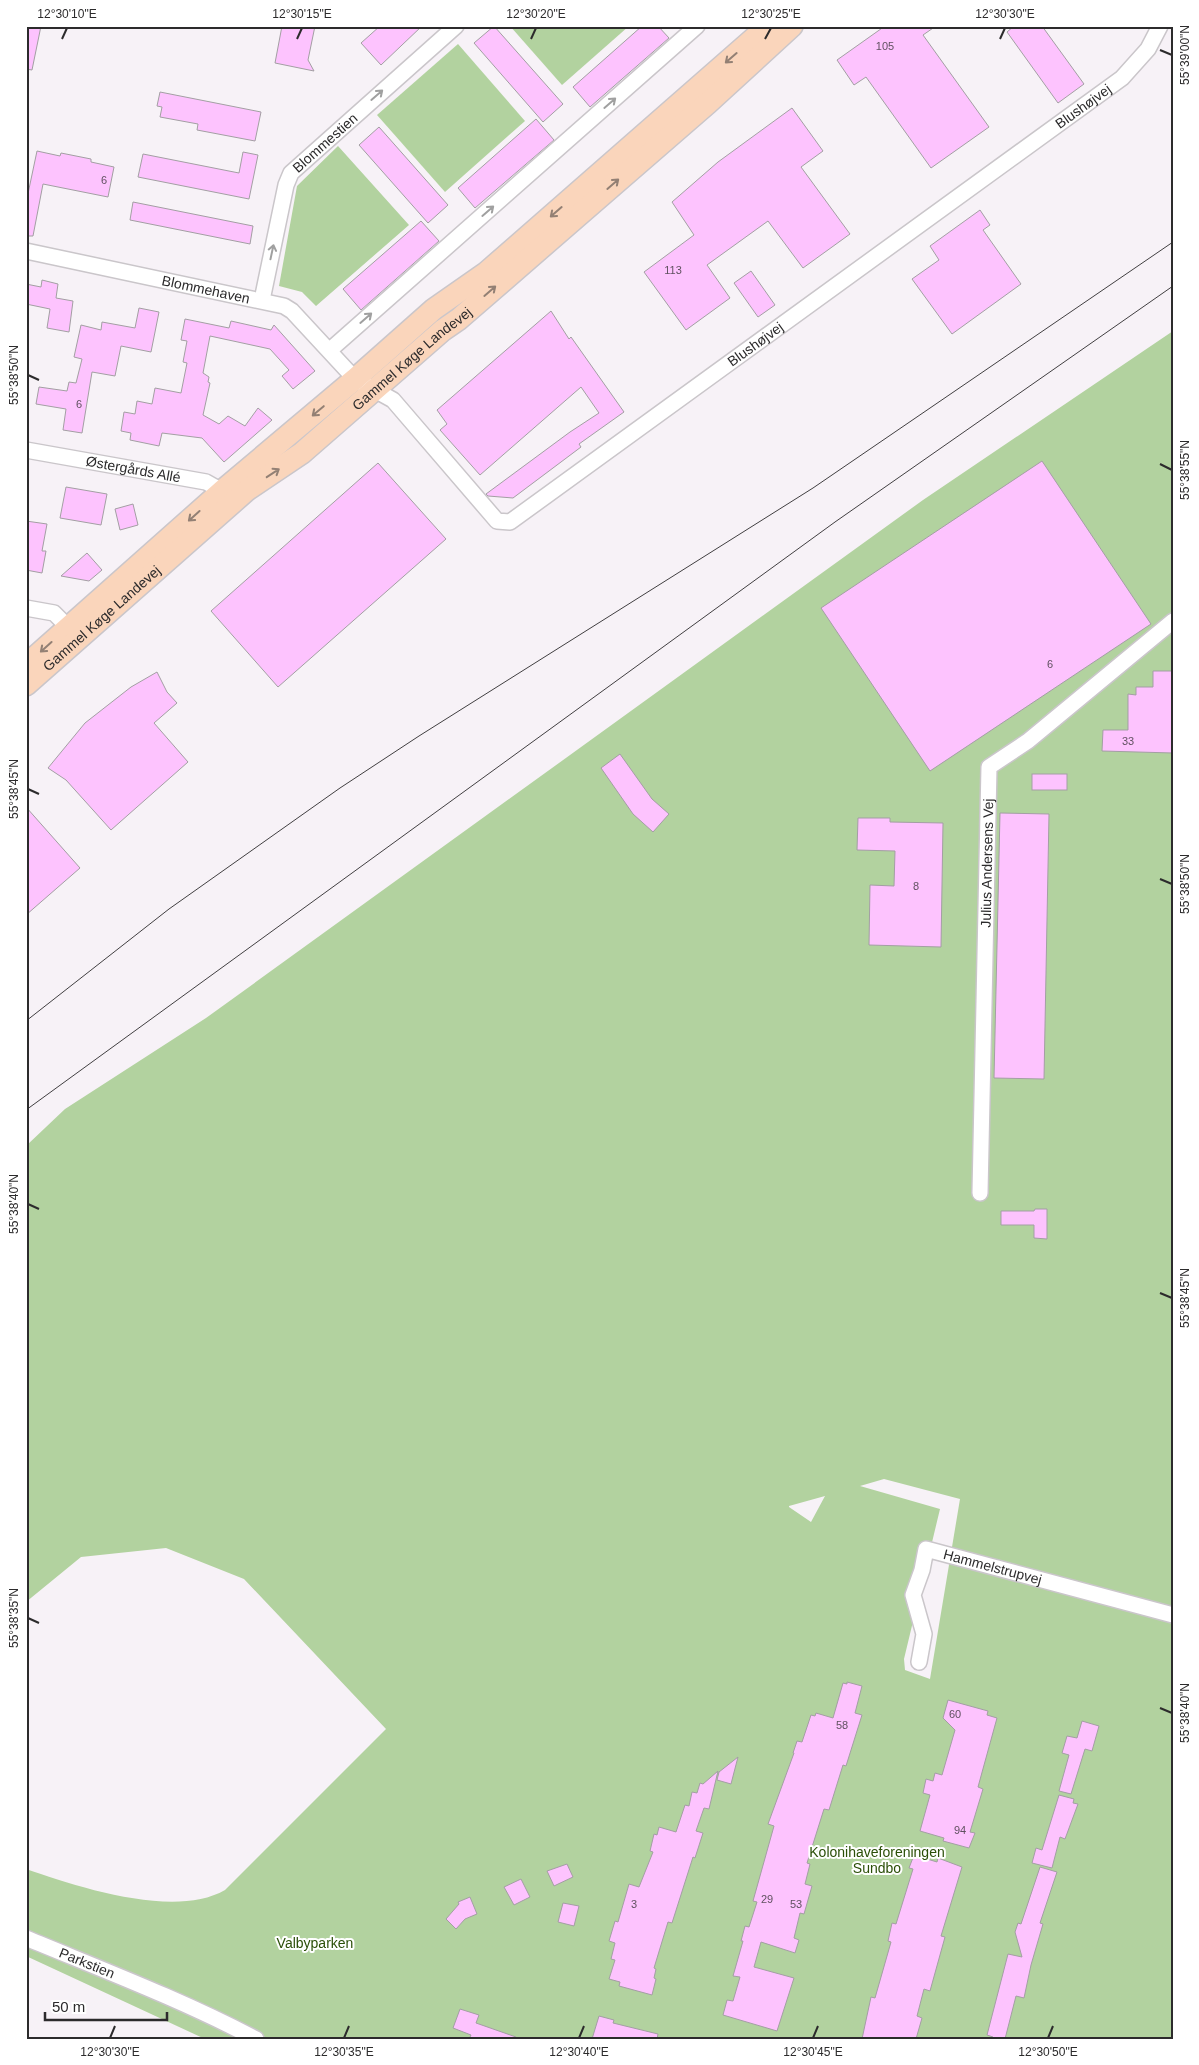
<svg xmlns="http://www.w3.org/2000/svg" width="1199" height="2065" font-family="Arial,sans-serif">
<rect width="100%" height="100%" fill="#f7f2f7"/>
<g fill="#b2d29f" fill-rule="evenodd">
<path d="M510 26H629L562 85Z"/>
<path d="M458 44 525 121 445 192 377 115Z"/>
<path d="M338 146 409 225 316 306 302 292 279 286 297 186Z"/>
<path d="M1173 331V2039H205L26 1956V1869C78 1887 175 1919 225 1890L386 1729 244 1579 166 1548 81 1557 26 1602V1146L65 1109 206 1018 923 500ZM884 1479 960 1499 930 1679 905 1670 904 1659 940 1509 860 1486ZM825 1496 811 1522 789 1507V1506Z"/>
</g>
<g fill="#fdc3fe" stroke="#a39fa3">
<path d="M26 26H41L32 70 26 69Z"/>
<path d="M282 26H315L308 60 314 71 275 63Z"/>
<path d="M380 26H422L381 65 361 43Z"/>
<path d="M494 26 563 104 543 122 474 43Z"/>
<path d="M642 26H658L669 38 590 107 573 87Z"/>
<path d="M885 26H936L923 35 989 127 931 168 866 77 854 85 837 60Z"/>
<path d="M1014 26H1042L1084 84 1058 103 1007 32Z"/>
<path d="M160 92 261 112 255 141 197 130 198 124 160 117 162 107 157 106Z"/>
<path d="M792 108 823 151 801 167 850 234 803 268 768 221 707 265 730 298 686 330 644 272 694 235 672 202 718 162Z"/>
<path d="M536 119 554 140 475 208 458 188Z"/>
<path d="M379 127 448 205 428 223 359 145Z"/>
<path d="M37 151 60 156 61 153 91 159V162L114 167 108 197 43 184 33 236H26V203Z"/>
<path d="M243 152 258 155 249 199 138 177 143 154 239 173Z"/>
<path d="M133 202 253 226 250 244 130 220Z"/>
<path d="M980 210 990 225 983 230 1021 284 952 334 912 279 939 260 930 246Z"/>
<path d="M421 221 439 241 361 310 343 289Z"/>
<path d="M751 271 775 305 758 317 734 283Z"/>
<path d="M42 280 58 284 56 298 73 301 69 332 47 328 50 309 26 304V284L41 287Z"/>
<path d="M139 308 159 312 151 352 121 346 115 376 92 372 82 433 63 430 66 409 36 404 39 387 67 391 69 382 76 383 82 359 74 357 81 325 101 330 102 322 135 328Z"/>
<path d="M551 311 569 339 571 337 624 412 579 444 581 447 513 498 488 496 486 494 570 432 599 413 581 387 480 475 440 430 447 424 437 410Z"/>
<path d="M185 319 229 328 231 321 271 330 274 325 315 371 293 389 282 376 289 370 270 349 210 336 203 373 209 377 208 382 210 383 203 415 219 424 228 416 245 426 258 408 272 420 224 462 202 438 162 433 159 446 130 440 131 433 121 431 124 412 135 414 137 401 152 404 155 388 181 393 187 363 183 362 187 341 181 340Z"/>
<path d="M1042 461 1151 624 930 771 821 608Z"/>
<path d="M378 463 446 539 278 687 211 611Z"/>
<path d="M66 487 107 494 101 525 60 518Z"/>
<path d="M133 504 138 525 120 530 115 509Z"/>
<path d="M26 521 47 524 42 551H46L42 573 26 570Z"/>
<path d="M87 553 102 570 89 581 61 576Z"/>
<path d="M1153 671H1173V753L1102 751 1103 730H1128V694L1136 695V687H1153Z"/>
<path d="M157 672 167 692 177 703 154 723 188 762 111 830 66 780 48 768 85 723 131 687Z"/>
<path d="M620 754 652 799 669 814 653 832 633 814 601 768Z"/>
<rect x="1032" y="774" width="35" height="16"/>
<path d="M26 807 80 868 26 915Z"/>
<path d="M1000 813 1049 814 1044 1079 994 1078Z"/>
<path d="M858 818H890V822L943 823 941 947 869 945 870 885 894 886 895 851 857 850Z"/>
<path d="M1035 1209H1047V1239L1034 1238V1225H1001V1211H1034Z"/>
<path d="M847 1682 862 1686 855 1713 862 1715 846 1766 843 1765 829 1810 824 1809 807 1863 810 1864 805 1884 812 1886 804 1914 800 1913 794 1938 799 1940 795 1953 761 1942 754 1967 794 1978 777 2031 723 2015 727 2000 733 2001 740 1977 733 1976 743 1941H741L745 1926 749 1927 757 1902 753 1901 774 1826 768 1824 794 1753H793L797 1741 802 1742 811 1715 815 1716 816 1713 833 1718 843 1683 847 1684Z"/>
<path d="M948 1700 988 1711 987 1715 997 1718 978 1787 983 1789 970 1832 975 1833 969 1848 943 1841 944 1838 920 1831 930 1795 923 1793 926 1779 933 1781 935 1773 942 1775 955 1730 943 1718Z"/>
<path d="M1082 1721 1099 1726 1092 1751 1085 1749 1071 1794 1059 1791 1069 1755 1062 1753 1067 1736 1077 1738Z"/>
<path d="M738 1757 731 1784 717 1780 719 1772Z"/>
<path d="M718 1771 709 1809 704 1808 696 1831 703 1833 695 1858 693 1857 672 1923 668 1922 654 1968 656 1969 654 1978 656 1979 652 1995 619 1986 620 1982 609 1979 615 1960 611 1959 615 1943 609 1941 615 1921 618 1922 629 1884 639 1887 653 1852 650 1851 654 1834 657 1835 659 1827 676 1832 685 1805 689 1806 692 1792 697 1793 700 1783 703 1784Z"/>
<path d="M1059 1795 1074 1799 1073 1803 1078 1804 1065 1839 1060 1837 1052 1868 1032 1863 1036 1848 1042 1850Z"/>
<path d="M914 1855 937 1862 938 1858 962 1867 941 1936 945 1937 930 1991 924 1989 917 2016 922 2018 916 2039H862L871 1997 875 1998 891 1942 888 1941 892 1923 896 1924 913 1869 909 1868Z"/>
<path d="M567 1864 573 1877 554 1886 547 1871Z"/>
<path d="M1040 1867 1057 1872 1040 1923 1043 1924 1031 1965 1024 1998 1016 1996 1005 2039H992L993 2037 987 2035 1008 1954 1022 1957 1015 1932 1018 1923 1021 1924Z"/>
<path d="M521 1879 530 1897 514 1905 504 1887Z"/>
<path d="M470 1897 477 1914 465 1919 456 1929 446 1919 459 1904 458 1902Z"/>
<path d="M563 1903 579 1906 574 1926 558 1922Z"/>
<path d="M460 2009 479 2015 476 2023 516 2037V2039H469L471 2035 453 2028Z"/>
<path d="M599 2016 614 2020 613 2023 658 2034 657 2039H592Z"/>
</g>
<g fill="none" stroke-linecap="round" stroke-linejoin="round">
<defs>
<g id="street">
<path id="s1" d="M26 251 284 306 292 311 355 379 393 400 497 521 510 522 1122 78 1148 49 1160 26"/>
<path id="s2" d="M262 300 286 185 291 173 456 26"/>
<path d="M330 350 697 26"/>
<path id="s3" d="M26 450 206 482 222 491 228 496"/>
<path d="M26 608 54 613 75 634"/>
<path id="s4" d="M980 1193 989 767 1028 741 1173 621"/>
<path id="s5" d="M919 1662 924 1634 913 1595 922 1570 926 1549 1173 1615"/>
<path id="s6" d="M26 1938C103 1970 182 2000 256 2039"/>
</g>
<g id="secondary">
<path d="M26 665 222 491 355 379 434 309 487 272 768 26"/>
<path id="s7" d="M26 685 247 490 302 453 443 330 459 319 708 103 792 26"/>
</g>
</defs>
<use href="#street" stroke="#cac6ca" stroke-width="18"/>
<use href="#secondary" stroke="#cac6ca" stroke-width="24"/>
<use href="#street" stroke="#fff" stroke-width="15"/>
<use href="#secondary" stroke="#fad5bb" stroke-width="21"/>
<g stroke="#413f41" stroke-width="1">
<path d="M26 1021 169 909 340 788 419 736 813 488 1173 242"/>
<path d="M26 1110 835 522 1173 286"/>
</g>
</g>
<defs><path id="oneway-shaft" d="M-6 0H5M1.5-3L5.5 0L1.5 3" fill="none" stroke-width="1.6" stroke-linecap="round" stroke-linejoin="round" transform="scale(1.25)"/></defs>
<g stroke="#938074">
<use href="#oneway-shaft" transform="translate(731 58) rotate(139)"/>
<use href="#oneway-shaft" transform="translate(613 184) rotate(-41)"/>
<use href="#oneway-shaft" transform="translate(556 212) rotate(139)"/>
<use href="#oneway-shaft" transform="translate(490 291) rotate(-41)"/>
<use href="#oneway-shaft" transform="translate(318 411) rotate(140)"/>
<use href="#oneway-shaft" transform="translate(273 473) rotate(-33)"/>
<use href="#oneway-shaft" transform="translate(194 516) rotate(138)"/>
<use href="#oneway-shaft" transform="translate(46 647) rotate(138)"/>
</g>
<g stroke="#a0a0a0">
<use href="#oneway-shaft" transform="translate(377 95) rotate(-41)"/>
<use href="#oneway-shaft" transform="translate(610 103) rotate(-41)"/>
<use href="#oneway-shaft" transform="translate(488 211) rotate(-41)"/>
<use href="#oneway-shaft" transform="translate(272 252) rotate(-78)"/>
<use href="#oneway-shaft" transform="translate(366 318) rotate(-41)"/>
</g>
<path fill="none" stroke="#2c2b2c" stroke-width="2" d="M62 39 67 28M297 39 302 28M531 39 536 28M765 39 771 28M1000 39 1005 28M1160 50 1172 55M28 375 39 380M1160 464 1172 470M28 789 39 794M1160 879 1172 884M28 1204 39 1209M1160 1293 1172 1298M28 1618 39 1623M1160 1708 1172 1713M110 2038 115 2026M344 2038 349 2026M579 2038 584 2026M813 2038 818 2026M1048 2038 1053 2026"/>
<g text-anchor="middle" stroke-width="4" stroke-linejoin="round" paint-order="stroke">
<g font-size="11" fill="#605160">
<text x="885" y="50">105</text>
<text x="104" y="184">6</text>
<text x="673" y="274">113</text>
<text x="79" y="408">6</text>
<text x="1050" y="668">6</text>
<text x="1128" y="745">33</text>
<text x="916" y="890">8</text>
<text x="955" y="1718">60</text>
<text x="842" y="1729">58</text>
<text x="960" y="1834">94</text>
<text x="767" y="1903">29</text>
<text x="634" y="1908">3</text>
<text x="796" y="1908">53</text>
</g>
<g font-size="14" fill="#2c2b2c" stroke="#fff">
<text dy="5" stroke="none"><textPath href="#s1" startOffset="1290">Blushøjvej</textPath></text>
<text dy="5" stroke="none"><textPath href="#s2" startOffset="176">Blommestien</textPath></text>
<text dy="5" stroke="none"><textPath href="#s1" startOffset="184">Blommehaven</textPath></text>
<text dy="5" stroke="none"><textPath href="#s1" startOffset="885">Blushøjvej</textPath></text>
<text dy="5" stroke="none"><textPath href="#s7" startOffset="506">Gammel Køge Landevej</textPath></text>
<text dy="5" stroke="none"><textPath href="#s3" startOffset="109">Østergårds Allé</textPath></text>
<text dy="5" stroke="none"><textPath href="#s7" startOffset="101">Gammel Køge Landevej</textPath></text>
<text dy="5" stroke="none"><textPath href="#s4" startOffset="330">Julius Andersens Vej</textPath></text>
<text dy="5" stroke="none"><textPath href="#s5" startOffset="186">Hammelstrupvej</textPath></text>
<text dy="5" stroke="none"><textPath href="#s6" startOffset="66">Parkstien</textPath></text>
</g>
<g font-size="14" fill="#2b4f08" stroke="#fff">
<text x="877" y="1857">Kolonihaveforeningen<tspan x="877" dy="16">Sundbo</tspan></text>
<text x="315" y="1948">Valbyparken</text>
</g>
</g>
<rect width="1199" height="2065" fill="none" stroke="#ffffff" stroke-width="55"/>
<path d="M45 2012v8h122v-8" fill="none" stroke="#2c2b2c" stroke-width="2.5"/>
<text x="52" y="2012" font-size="15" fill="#2c2b2c" stroke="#ffffff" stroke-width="4" paint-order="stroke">50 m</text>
<rect x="28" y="28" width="1144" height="2010" fill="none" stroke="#2c2b2c" stroke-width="2"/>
<g font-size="12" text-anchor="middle" fill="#2c2b2c">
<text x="67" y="18">12°30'10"E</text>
<text x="302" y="18">12°30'15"E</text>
<text x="536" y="18">12°30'20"E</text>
<text x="771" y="18">12°30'25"E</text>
<text x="1005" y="18">12°30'30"E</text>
<text transform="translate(1185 55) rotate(-90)" y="4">55°39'00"N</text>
<text transform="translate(14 375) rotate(-90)" y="4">55°38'50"N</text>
<text transform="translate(1185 470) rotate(-90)" y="4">55°38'55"N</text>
<text transform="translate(14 789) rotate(-90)" y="4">55°38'45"N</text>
<text transform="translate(1185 884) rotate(-90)" y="4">55°38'50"N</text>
<text transform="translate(14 1204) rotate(-90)" y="4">55°38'40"N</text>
<text transform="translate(1185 1298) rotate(-90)" y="4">55°38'45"N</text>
<text transform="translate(14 1618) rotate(-90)" y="4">55°38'35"N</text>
<text transform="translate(1185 1713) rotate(-90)" y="4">55°38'40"N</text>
<text x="110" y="2056">12°30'30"E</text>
<text x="344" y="2056">12°30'35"E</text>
<text x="579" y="2056">12°30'40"E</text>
<text x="813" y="2056">12°30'45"E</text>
<text x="1048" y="2056">12°30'50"E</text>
</g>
</svg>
